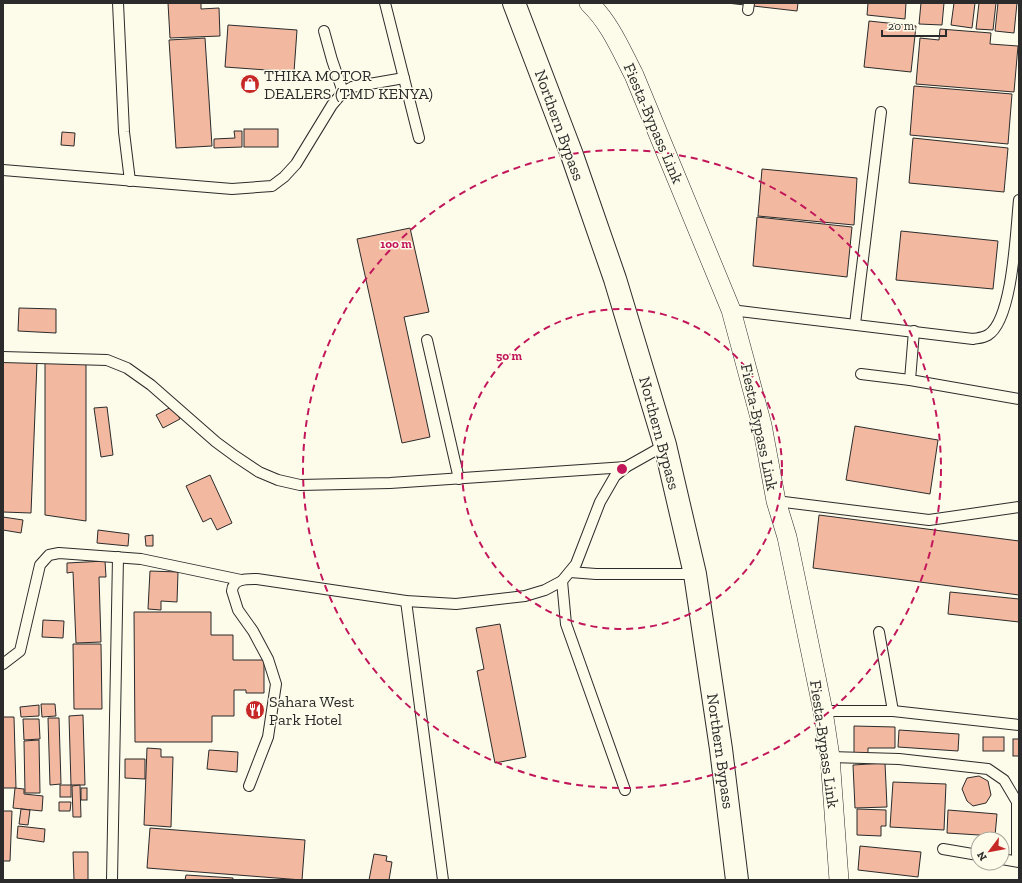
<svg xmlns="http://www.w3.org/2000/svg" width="1022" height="883" font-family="'Zilla Slab',serif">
<rect width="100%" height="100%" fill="#fdfbea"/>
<g fill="#f2b8a0" stroke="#2b2b2b">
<path d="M168 3H201V9L219 8 220 36 170 38Z"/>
<path d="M727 3H798L797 11Z"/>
<path d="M868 3H906L905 19 867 15Z"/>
<path d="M921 3H944L942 25 919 24Z"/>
<path d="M954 3H975L972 28 951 25Z"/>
<path d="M979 3H996L993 30 976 29Z"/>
<path d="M998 3H1017L1014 33 995 31Z"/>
<path d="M869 21 916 26 911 72 864 67Z"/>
<path d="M228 25 297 30 294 72 225 67Z"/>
<path d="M940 29 991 33 990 44 1018 46 1014 92 916 84 920 38 939 40Z"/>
<path d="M205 38 212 146 176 148 169 40Z"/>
<path d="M914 86 1012 94 1008 144 910 135Z"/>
<rect x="244" y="129" width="34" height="18"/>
<path d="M234 131H242V147L214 148V139L235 138Z"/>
<path d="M62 132 75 133 74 146 61 145Z"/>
<path d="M913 138 1008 148 1004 192 909 183Z"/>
<path d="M762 169 857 178 854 225 758 216Z"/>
<path d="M757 217 852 227 847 277 753 266Z"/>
<path d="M410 228 429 312 404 317 430 437 402 443 357 239Z"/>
<path d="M901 231 998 241 993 289 896 280Z"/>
<path d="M19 308 56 309V333L18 331Z"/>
<path d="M3 361 37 362 31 513 3 512Z"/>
<path d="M45 363H86V521L45 515Z"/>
<path d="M173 406 180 419 163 428 156 415Z"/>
<path d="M107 407 113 455 101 457 94 408Z"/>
<path d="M855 426 938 440 930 494 846 480Z"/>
<path d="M210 475 232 523 217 530 211 518 203 522 186 486Z"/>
<path d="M819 515 1019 541V595L813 568Z"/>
<path d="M3 517 23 520 21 533 3 530Z"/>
<path d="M98 530 129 534 128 546 97 543Z"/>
<path d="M153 535V546H146L145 536Z"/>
<path d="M105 561 106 577H99L101 642 76 643 73 572 67 573V563Z"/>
<path d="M150 571 178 572 177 602 161 601V610L148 609Z"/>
<path d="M950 592 1019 599V622L948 614Z"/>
<path d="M134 612H211V635H233V660H264V693H246V690H234V716H212V742H135Z"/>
<path d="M43 620 64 621 63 638 42 637Z"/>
<path d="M500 624 526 757 495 763 477 671 484 669 476 628Z"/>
<path d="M73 644H101L102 709H74Z"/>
<path d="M41 704H55L56 716 42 717Z"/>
<path d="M39 705V716L21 717 20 707Z"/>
<path d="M83 715 85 785H71L69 716Z"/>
<path d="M3 717H14L16 788H3Z"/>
<path d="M48 718H59L61 784 50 785Z"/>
<path d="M23 719H39L40 739 24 740Z"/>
<path d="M854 726 895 727V748H868V758L854 757Z"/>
<path d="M899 730 959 734 958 751 898 747Z"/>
<rect x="983" y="737" width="21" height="14"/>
<rect x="1013" y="739" width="6" height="17"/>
<path d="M39 740 40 793H25L24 741Z"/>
<path d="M147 748 161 749V757H173L171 827 144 825Z"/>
<path d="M209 750 238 752 237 772 207 769Z"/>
<path d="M125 759H145V779L125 778Z"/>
<path d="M885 763 887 807 855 808 853 765Z"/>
<path d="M979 776 988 781 991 795 986 803 973 806 967 801 962 789 967 778Z"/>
<path d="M893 782 946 784 944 830 890 827Z"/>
<rect x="60" y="785" width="11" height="12"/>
<path d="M80 785 81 817H73L72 786Z"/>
<path d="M15 788 24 789V794L43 796 42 811 13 808Z"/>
<rect x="81" y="788" width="6" height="12"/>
<path d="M59 802H71L70 811H59Z"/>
<path d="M21 809 30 810 28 825 19 824Z"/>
<path d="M857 809 886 810V826H881V836L857 835Z"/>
<path d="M948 810 997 814 995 836 947 833Z"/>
<path d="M3 811H12L10 861H3Z"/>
<path d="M18 826 45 829 44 842 17 838Z"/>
<path d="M150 828 305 840 302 880 147 868Z"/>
<path d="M860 846 921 852 918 877 858 870Z"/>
<path d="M73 852H88V880H74Z"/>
<path d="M374 854 387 856 386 861 392 862 389 880H369Z"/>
<path d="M186 875 233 878V880H185Z"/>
</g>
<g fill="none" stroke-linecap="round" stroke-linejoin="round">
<defs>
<g id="service">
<path d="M118 3 124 132 130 181"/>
<path d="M385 3 419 138"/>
<path d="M748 10 749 3"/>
<path d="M324 31 332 60 343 92"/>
<path d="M3 170 232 189 272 186 284 177 296 164 332 105 343 92 352 87 404 78"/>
<path d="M731 310 973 339C978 338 983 338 988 335 1013 320 1016 228 1019 200"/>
<path d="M855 324 881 112"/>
<path d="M914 331 910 380 1019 399"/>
<path d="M427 340 459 479"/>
<path d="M3 357 107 360 127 368 151 385 216 442 235 456 259 472 278 480 300 485 390 483 626 467"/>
<path d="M861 374 910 380"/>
<path d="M776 501 929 520 1019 507"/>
<path d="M570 572 596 574H695"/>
<path d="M562 581 566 624 625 790"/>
<path d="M406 601 443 880"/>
<path d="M879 632 893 711"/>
<path d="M3 664 20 651 40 565 49 555 59 553 141 559 241 580"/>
<path d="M823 711H893L1019 725"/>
<path d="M830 757 899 759 988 769 1004 780 1017 802V861"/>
<path d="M249 786 268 737 276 684 268 659 253 631 238 610 232 591C233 578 247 579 257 579L406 601 456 604 525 596 545 590 562 581 576 564 600 502 615 476 626 467 665 445"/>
<path d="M943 849 978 855"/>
<path d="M1002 859 1019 862"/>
<path d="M112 880 118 557"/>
</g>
<path id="minor" d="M589 3C610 23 621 50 634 75L731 310 762 425 776 501 787 537 823 711 830 757 839 880"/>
<path id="primary" d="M514 3 572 155 615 279 665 445 695 574 721 749 737 880"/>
</defs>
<use href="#service" stroke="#2b2b2b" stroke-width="12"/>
<use href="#minor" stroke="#2b2b2b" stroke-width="20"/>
<use href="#primary" stroke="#2b2b2b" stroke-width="24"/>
<use href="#service" stroke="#fdfbea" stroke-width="10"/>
<use href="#minor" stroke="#fdfbea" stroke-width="19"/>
<use href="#primary" stroke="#fdfbea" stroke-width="22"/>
</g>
<g fill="none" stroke="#c2185b" stroke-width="2" stroke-dasharray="7 5">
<circle cx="622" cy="469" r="160"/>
<circle cx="622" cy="469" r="319"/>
</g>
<defs>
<symbol id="shop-disc" viewBox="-11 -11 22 22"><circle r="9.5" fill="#c62828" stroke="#fdfbea"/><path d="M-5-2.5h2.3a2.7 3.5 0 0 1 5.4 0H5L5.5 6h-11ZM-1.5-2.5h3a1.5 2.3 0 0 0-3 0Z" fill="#fff"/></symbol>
<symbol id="restaurant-disc" viewBox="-11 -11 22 22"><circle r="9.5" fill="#c62828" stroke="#fdfbea"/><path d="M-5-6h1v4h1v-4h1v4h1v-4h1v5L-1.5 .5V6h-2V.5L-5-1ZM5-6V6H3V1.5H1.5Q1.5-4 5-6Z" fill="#fff"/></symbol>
</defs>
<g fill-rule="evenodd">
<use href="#shop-disc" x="239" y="73" width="22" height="22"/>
<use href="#restaurant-disc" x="244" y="699" width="22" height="22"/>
</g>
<g text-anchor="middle" stroke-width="3" stroke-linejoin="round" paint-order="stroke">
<g font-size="16" fill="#2b2b2b" stroke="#fdfbea" text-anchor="start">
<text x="264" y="81">THIKA MOTOR<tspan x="264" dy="18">DEALERS (TMD KENYA)</tspan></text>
<text x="269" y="707">Sahara West<tspan x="269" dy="18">Park Hotel</tspan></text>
</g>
<g font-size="16" fill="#2b2b2b" stroke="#fdfbea">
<text transform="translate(654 123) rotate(67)" y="6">Fiesta-Bypass Link</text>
<text transform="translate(560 125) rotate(70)" y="6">Northern Bypass</text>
<text transform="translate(760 427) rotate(78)" y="6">Fiesta-Bypass Link</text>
<text transform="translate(660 433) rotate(75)" y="6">Northern Bypass</text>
<text transform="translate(825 744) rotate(82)" y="6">Fiesta-Bypass Link</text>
<text transform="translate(721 751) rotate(82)" y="6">Northern Bypass</text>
</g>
</g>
<circle cx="622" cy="469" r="6" fill="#c2185b" stroke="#fdfbea" stroke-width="2"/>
<g font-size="12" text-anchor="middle" font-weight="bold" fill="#c2185b" stroke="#fdfbea" stroke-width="3" stroke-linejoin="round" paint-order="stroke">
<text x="396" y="248">100 m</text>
<text x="509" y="360">50 m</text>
</g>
<rect width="1022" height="883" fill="none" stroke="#2b2b2b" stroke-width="8"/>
<g transform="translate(990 851) rotate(238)"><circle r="19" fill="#fdfbea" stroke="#a9a89e"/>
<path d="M0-3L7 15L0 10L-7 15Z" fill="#c62828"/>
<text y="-6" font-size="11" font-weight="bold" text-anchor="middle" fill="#2b2b2b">N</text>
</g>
<path d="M882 30v6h64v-6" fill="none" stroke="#2b2b2b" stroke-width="2"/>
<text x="888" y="30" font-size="12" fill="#2b2b2b" stroke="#fdfbea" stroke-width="3" paint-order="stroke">20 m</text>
</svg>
